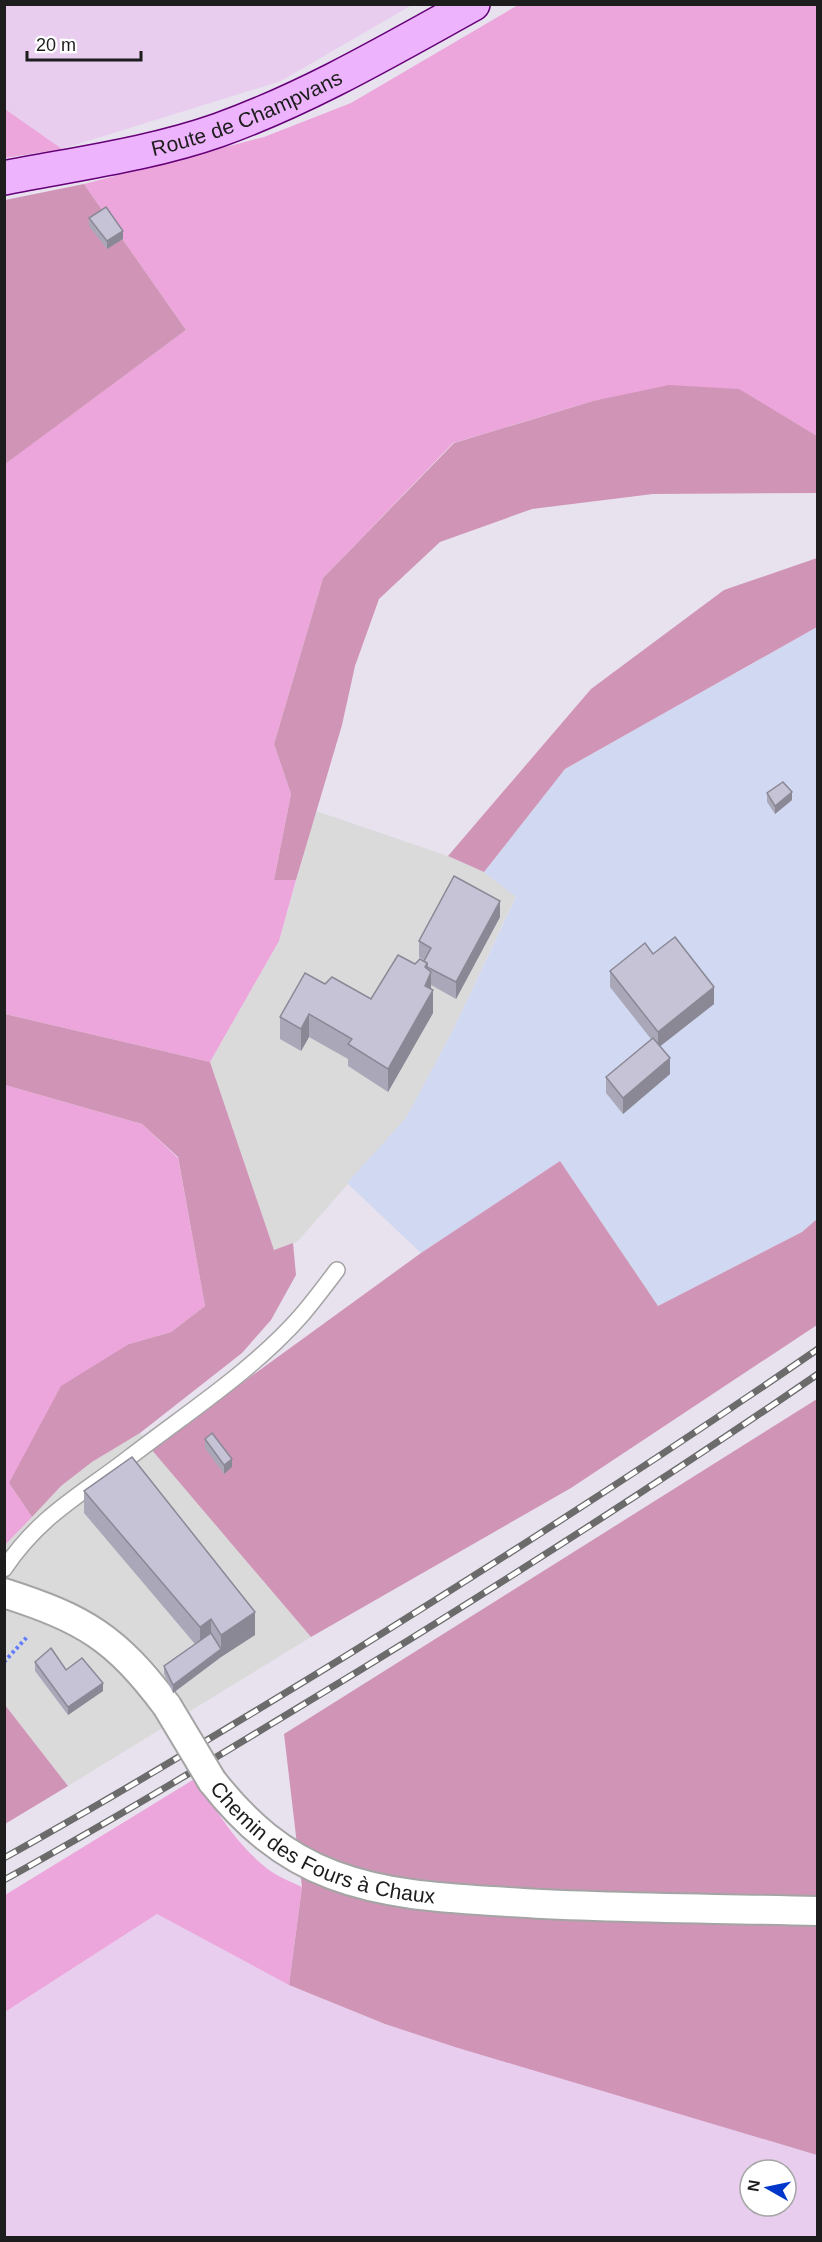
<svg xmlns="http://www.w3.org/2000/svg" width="822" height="2242" font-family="Arial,sans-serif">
<rect width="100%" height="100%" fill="#e8e2ef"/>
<g fill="#dadadb">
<path d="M316 811 448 856 484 872 516 896 453 1030 406 1118 297 1242 274 1250 210 1062 279 941Z"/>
<path d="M140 1433 311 1637 68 1786 5 1705V1545L61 1486 92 1462Z"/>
</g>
<path fill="#d1d8f1" d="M817 627V1219L802 1232 658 1306 560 1161 421 1253 347 1183 406 1118 453 1030 516 897 484 872 565 769Z"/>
<g fill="#e8cdef" fill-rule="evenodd">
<path d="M5 5H412L281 81 62 149 5 109Z"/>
<path d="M157 1914 289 1985 385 2024 817 2155V2237L5 2238V2012ZM750 2170H786V2206H750Z"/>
</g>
<g fill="#eca6db">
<path d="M518 5H817V436L739 390 593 401 453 443 323 578 274 744 291 794 274 880H296L279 941 210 1062 5 1014 4 464 186 330 84 184 264 137 351 103Z"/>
<path d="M5 109 62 149 5 158Z"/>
<path d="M5 1085 142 1124 178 1158 205 1306 171 1332 129 1344 9 1483 32 1517 5 1545Z"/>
<path d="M196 1778C216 1811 240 1850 272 1872 281 1878 292 1882 302 1887L289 1985 157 1914 5 2012V1895Z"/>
</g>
<g fill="#d095b6">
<path d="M84 184 186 330 5 464V200Z"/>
<path d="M669 385 739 389 817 436V493L653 494 532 509 440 542 379 599 355 666 342 725 296 880H274L291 794 274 744 323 578 454 443 593 401Z"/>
<path d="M817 558V627L565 769 484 872 448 856 591 689 724 590Z"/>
<path d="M5 1014 210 1062 274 1250 293 1243 296 1275 271 1320 242 1353 140 1433 92 1462 61 1486 32 1517 9 1483 61 1386 129 1344 171 1332 205 1306 178 1157 142 1124 5 1085Z"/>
<path d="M560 1161 658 1306 802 1232 817 1219V1325L571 1488 311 1637 151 1449 421 1253Z"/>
<path d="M817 1399V2155L455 2047 385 2024 289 1985 302 1887 284 1734Z"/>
<path d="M5 1705 68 1786 5 1824Z"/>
</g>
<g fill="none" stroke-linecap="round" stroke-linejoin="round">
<defs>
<path id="lane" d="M4 1569C40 1515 81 1495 130 1457 187 1413 252 1371 300 1317 313 1302 325 1286 337 1270"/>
<g id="street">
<path d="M4 1593C85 1619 116 1638 167 1706"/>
<path id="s1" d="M212 1781C245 1823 282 1856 333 1875 389 1896 448 1898 508 1902 611 1909 714 1908 818 1911"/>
</g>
<g id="secondary">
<path id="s2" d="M4 178C75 164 151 154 219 130 308 98 390 50 473 4"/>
</g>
</defs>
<use href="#lane" stroke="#a4a4a4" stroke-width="18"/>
<use href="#street" stroke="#a4a4a4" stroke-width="32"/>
<use href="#secondary" stroke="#660078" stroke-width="36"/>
<path stroke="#637dff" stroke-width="4" stroke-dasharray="3 3" stroke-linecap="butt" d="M4 1662 28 1636"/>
<use href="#lane" stroke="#fff" stroke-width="15"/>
<use href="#street" stroke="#fff" stroke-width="28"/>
<use href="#secondary" stroke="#edb3fc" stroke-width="33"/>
<defs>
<g id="rail">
<path d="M4 1858C121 1793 235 1724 349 1654 507 1556 664 1455 818 1349"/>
<path d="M4 1880C124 1814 240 1743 357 1672 513 1576 667 1478 818 1374"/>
</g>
</defs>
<use href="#rail" stroke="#6b6b6b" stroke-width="7"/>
<use href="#rail" stroke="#fff" stroke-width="4.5" stroke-dasharray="14" stroke-linecap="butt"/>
<defs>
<path id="street-bridge" d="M167 1706 212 1781"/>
</defs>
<use href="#street-bridge" stroke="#a4a4a4" stroke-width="32" stroke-linecap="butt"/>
<use href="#street-bridge" stroke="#fff" stroke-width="28"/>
</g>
<g fill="#aaa8b8">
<path d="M89 218 123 239 107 249 89 226Z"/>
<path d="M767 793 792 800 775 814 767 802Z"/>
<path d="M500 917 456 999 431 985 433 1013 388 1092 348 1066V1059L309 1037 301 1051 280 1039V1017L325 984 371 999 415 964 424 961V960L419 957V941Z"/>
<path d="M653 954 714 1004 660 1046 670 1074 623 1114 606 1093V1077L651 1039 610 987V971Z"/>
<path d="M205 1439 232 1467 224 1474 205 1448Z"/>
<path d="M84 1491 255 1635 221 1657 173 1693 164 1674V1666L195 1644 84 1513Z"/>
<path d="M35 1662 66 1670 103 1691 68 1715 35 1671Z"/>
</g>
<g fill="#8b8896">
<path d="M123 231V239L107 249V241Z"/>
<path d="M792 792V800L775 814V806Z"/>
<path d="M500 901V917L456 999V982Z"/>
<path d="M427 963V982L431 972V994L433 990V1013L388 1092V1069Z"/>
<path d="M714 987V1004L658 1048V1032Z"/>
<path d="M309 1014V1037L301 1051V1029Z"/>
<path d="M670 1058V1074L623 1114V1098Z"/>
<path d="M232 1459V1467L224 1474V1465Z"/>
<path d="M255 1612V1635L221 1657 173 1693V1685L221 1649V1635Z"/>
<path d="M211 1619V1641L200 1649V1627Z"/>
<path d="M103 1683V1691L68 1715V1707Z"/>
</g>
<g fill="#c6c3d6" stroke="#8b8896" stroke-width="1.5">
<path d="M106 207 123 231 107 241 89 218Z"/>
<path d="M783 782 792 792 775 806 767 793Z"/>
<path d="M454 876 500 901 456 982 427 967V963L424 961 431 948 419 941Z"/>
<path d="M675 937 714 987 658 1032 610 971 645 943 653 954Z"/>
<path d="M398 955 415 964 420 959 427 963 425 967 431 972 425 986 433 990 388 1069 348 1044 352 1039 309 1014 301 1029 280 1017 305 973 325 984 332 977 371 999Z"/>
<path d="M653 1038 670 1058 623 1098 606 1077Z"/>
<path d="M212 1433 232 1459 224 1465 205 1439Z"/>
<path d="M132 1457 255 1612 221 1635 211 1619 200 1627 84 1491Z"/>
<path d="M211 1633 221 1649 173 1685 164 1666Z"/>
<path d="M51 1648 66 1670 82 1658 103 1683 68 1707 35 1662Z"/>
</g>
<g text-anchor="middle" stroke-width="5" stroke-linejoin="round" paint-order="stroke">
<g font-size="21" fill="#1d1d1d" stroke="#fff">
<text dy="7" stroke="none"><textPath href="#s2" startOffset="252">Route de Champvans</textPath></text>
<text dy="7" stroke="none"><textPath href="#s1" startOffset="132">Chemin des Fours à Chaux</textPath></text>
</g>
</g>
<rect width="822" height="2242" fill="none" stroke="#1d1d1d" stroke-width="12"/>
<g transform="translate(768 2188) rotate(279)"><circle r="28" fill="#ffffff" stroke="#a5a5a5" stroke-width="1.5"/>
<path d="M0-4.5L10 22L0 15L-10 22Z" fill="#0036ca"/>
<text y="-9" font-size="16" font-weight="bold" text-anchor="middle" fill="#1d1d1d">N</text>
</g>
<path d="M27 51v9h114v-9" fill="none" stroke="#1d1d1d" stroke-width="3"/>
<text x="36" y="51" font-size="18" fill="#1d1d1d" stroke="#ffffff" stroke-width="4.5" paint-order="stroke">20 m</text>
</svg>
